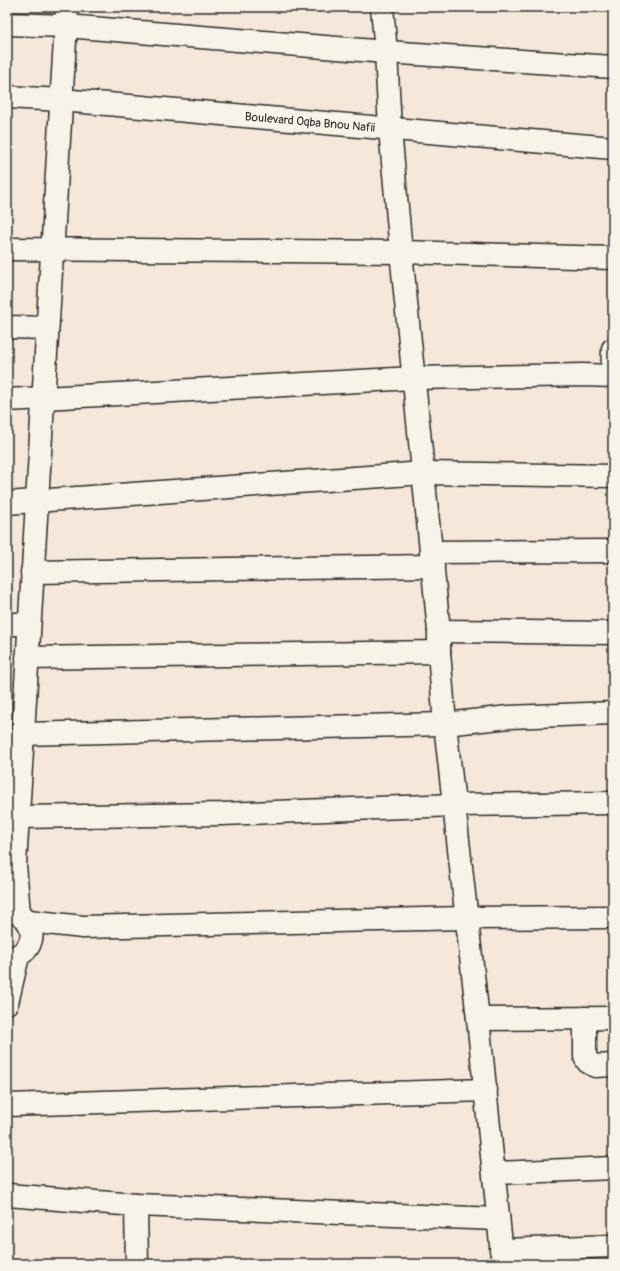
<svg xmlns="http://www.w3.org/2000/svg" width="620" height="1271" font-family="Pangolin,sans-serif">
<rect width="100%" height="100%" fill="#f5e7d9"/>
<filter id="ink" filterUnits="userSpaceOnUse"><feTurbulence type="fractalNoise" baseFrequency=".025" numOctaves="2"/><feDisplacementMap in="SourceGraphic" scale="8" xChannelSelector="R" yChannelSelector="G"/><feConvolveMatrix kernelMatrix="1 2 1 2 8 2 1 2 1" color-interpolation-filters="sRGB"/></filter>
<g filter="url(#ink)">
<g fill="none" stroke-linecap="round" stroke-linejoin="round">
<defs>
<g id="minor">
<path d="M382 7 386 52 390 129 401 252 439 631V652L445 724 478 1019 503 1264"/>
<path d="M7 24 66 26 386 52 613 67"/>
<path d="M7 97 61 100 613 148"/>
<path d="M7 249 401 252 613 258"/>
<path d="M7 327 47 328"/>
<path d="M612 376 613 349"/>
<path d="M7 400 414 378 583 375 613 376"/>
<path d="M7 503 424 473 613 476"/>
<path d="M431 552 613 551"/>
<path d="M32 572 433 566"/>
<path d="M7 624H29"/>
<path d="M439 631 613 633"/>
<path d="M27 658 439 652"/>
<path d="M23 734 445 724 509 717 613 713"/>
<path d="M17 817 222 814 455 805 613 803"/>
<path d="M19 914 15 865 67 7"/>
<path d="M28 921 83 927 466 918 613 917"/>
<path d="M7 958C33 957 41 926 18 913"/>
<path d="M7 1003 18 956"/>
<path d="M585 1018V1057L588 1062 595 1066 613 1065"/>
<path d="M478 1019 613 1018"/>
<path d="M7 1105 486 1090"/>
<path d="M495 1173 613 1168"/>
<path d="M7 1195 136 1205 498 1219"/>
<path d="M136 1205 137 1264"/>
<path d="M501 1250 613 1246"/>
</g>
</defs>
<use href="#minor" stroke="#2b2b2b" stroke-width="25"/>
<use href="#minor" stroke="#f7f3e8" stroke-width="22"/>
</g>
</g>
<g text-anchor="middle" stroke-width="3" stroke-linejoin="round" paint-order="stroke">
<g font-size="12" fill="#2b2b2b" stroke="#f7f3e8">
<text transform="translate(310 122) rotate(5)" y="4">Boulevard Oqba Bnou Nafii</text>
</g>
</g>
<rect width="620" height="1271" fill="none" stroke="#f7f3e8" stroke-width="24"/>
<rect x="12" y="12" width="596" height="1247" fill="none" stroke="#2b2b2b" stroke-width="1.5" filter="url(#ink)"/>
</svg>
